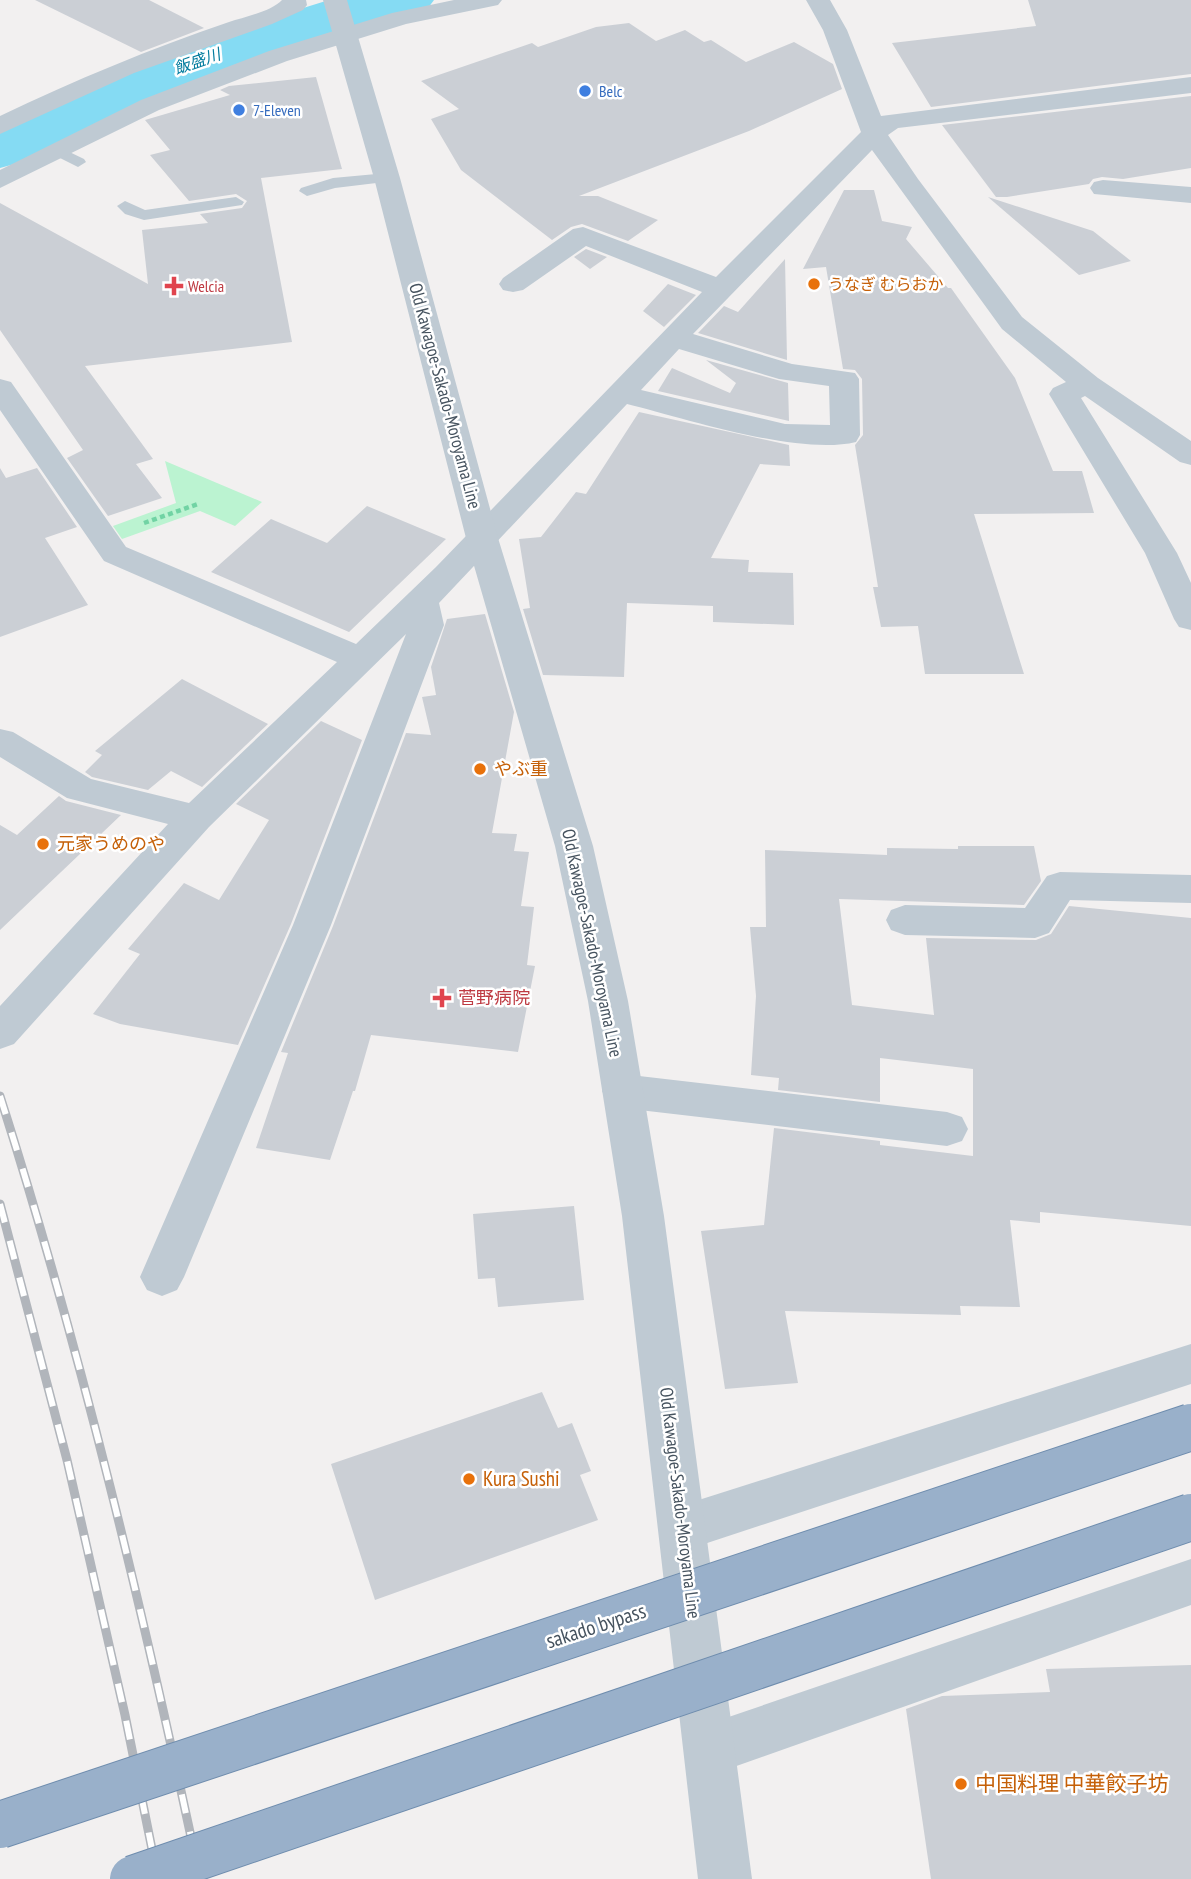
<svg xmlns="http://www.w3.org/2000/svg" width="1191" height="1879" font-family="'PT Sans Narrow','Noto Sans JP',sans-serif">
<rect width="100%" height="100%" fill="#f2f0f0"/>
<path fill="#bbf3d1" d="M165 461 262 502 235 526 200 511 122 539 113 526 176 503Z"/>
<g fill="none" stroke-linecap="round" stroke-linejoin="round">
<path fill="#85dbf3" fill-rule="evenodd" d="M329 0H434L425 12 380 22 209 76 124 111 22 162 0 168V125L80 85 167 50Z"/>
</g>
<g fill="#cbcfd5">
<path d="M35 0H149L204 28 141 52Z"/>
<path d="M1028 0H1191V74L931 107 892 43 1036 26Z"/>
<path d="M629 23 656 41 685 30 704 42 711 40 746 62 794 42 833 64 842 89 749 131 579 196H598L658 220 628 241 582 224 571 227 552 240 461 170 431 119 459 109 421 81 532 43 538 47 596 27Z"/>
<path d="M316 77 342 169 261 178 292 342 85 366 153 459 136 464 162 498 108 516 67 458 83 450 0 330V203L148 284 142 230 208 223 200 214 242 208 247 201 236 194 189 201 150 155 170 150 145 120 230 95 220 90 229 86Z"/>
<path d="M1191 96V168L1123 179 1102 177 1093 179 1089 184 1007 197H996L942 125Z"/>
<path d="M844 190H874L882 221 912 227 906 239 948 288H951L1015 378 1053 471H1082L1094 513 974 514 1024 674H925L918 626 881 627 873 587H878L855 445 863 435 862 379 855 370 843 369 826 267 803 269Z"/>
<path d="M988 197 1093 231 1131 261 1079 275Z"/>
<path d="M586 249 607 257 590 269 574 257Z"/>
<path d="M785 259 787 360 698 333 724 306 738 312Z"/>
<path d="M668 284 696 295 664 327 643 311Z"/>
<path d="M706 360 788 383 789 421 658 391 672 368 730 393 736 383Z"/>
<path d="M639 412 789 445 790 466 760 464 711 558 749 560 748 572 793 573 794 625 713 622V606L627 603 624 677 543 675 523 609 530 608 519 539 541 537 576 492 586 494Z"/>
<path d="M0 468 6 478 37 468 77 527 45 538 88 605 0 637Z"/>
<path d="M367 506 446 539 349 632 211 572 271 519 327 543Z"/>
<path d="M485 614 514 712 492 833 517 834 514 851 529 852 521 906 534 907 527 965 535 966 518 1052 371 1035 355 1091H353L330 1160 256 1148 288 1053 281 1052 333 926 406 733 431 735 422 697 436 695 431 667 447 619Z"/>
<path d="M182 679 268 724 202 787 171 771 148 790 92 777 85 772 102 755 95 751Z"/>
<path d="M321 721 362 740 291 924 238 1045 120 1024 93 1014 140 954 128 949 184 883 219 900 269 820 236 804Z"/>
<path d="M59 796 66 801 121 815 0 930V825L17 835Z"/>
<path d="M958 846H1034L1041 881 1024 905 839 899 852 1005 934 1015 926 938 1036 940 1051 934 1069 906 1191 918V1226L1040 1212V1223L1010 1220 1020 1307 960 1306 961 1315 785 1311 798 1383 725 1389 701 1231 764 1225 774 1128 880 1141V1145L973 1156V1069L880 1058V1102L778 1090 779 1078 751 1075 756 996 750 927H766L765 850 887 855V848L958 849Z"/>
<path d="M574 1206 584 1300 498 1307 495 1278 478 1279 473 1214Z"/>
<path d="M542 1392 558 1428 572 1423 591 1471 580 1475 598 1520 375 1600 331 1464Z"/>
<path d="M1191 1665V1879H931L906 1709 942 1696 1050 1692 1046 1669Z"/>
</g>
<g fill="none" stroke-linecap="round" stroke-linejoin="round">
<path stroke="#71d3a4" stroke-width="4.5" stroke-dasharray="5 3.5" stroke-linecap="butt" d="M144 523 198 504"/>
<g fill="#bfcad3" fill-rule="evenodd">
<path d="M57 146 84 159 86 162 78 167 52 154 49 151Z"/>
<path d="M387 173 393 175 395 178 393 181 335 188 307 196 299 191 301 188 333 178Z"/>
<path d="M236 197 244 202 242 205 144 220 125 214 117 206 125 201 145 210Z"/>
</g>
<g fill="#bfcad3" fill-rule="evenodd">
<path d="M282 0H306L307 5 303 10 272 24 134 73 0 134V116C75 80 150 49 229 22 245 17 272 11 282 0Z"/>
<path d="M454 0H502L498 5 406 24 287 61 159 110 0 188V170L141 100 269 51 392 13Z"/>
<path d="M806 0H830L847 30 881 116 1191 77V93L898 128 888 135 918 179 1022 317 1098 378 1191 441V465L1180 462 1085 396 1081 398 1177 553 1191 583V630L1179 627 1174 619 1145 553 1049 394 1053 388 1066 382 1002 329 872 150 693 334 792 364 855 373 859 379 860 435 856 442C799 456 687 419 627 404L439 603 444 625 331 925 184 1277 177 1290 162 1296 147 1290 140 1277 293 925 406 634 209 827 14 1044 0 1049V1006L168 824 67 798 0 757V729L13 732 91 779 189 803 337 662 104 561 0 410V379L11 382 126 547 356 644 436 567 702 292 586 246 523 290 513 292 503 290 499 284 503 278 573 229 583 227 716 277 861 132 823 30ZM679 349 779 379 829 386 830 425 785 424 641 390Z"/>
<path d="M1103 180 1191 187V203L1094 194 1090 188 1094 182Z"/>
<path d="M1060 872 1191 875V903L1070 900 1049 933 1035 938 905 935 891 930 886 920 891 910 905 905 1025 908 1047 876Z"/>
<path d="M622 1074 947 1112 962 1117 968 1129 962 1141 947 1146 622 1108 608 1103 602 1091 608 1079Z"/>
<path d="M1191 1344V1384L683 1551 666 1544 659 1528 666 1512 683 1505Z"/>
<path d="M1191 1559V1605L711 1775 693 1767 685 1749 693 1731 711 1723Z"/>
</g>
<path fill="#bfcad3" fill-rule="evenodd" d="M323 0H347L400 178 498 538 593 846 628 1001 664 1216 752 1879H698L622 1216 588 1001 555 846 466 538 374 178Z"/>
<defs>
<g id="rail">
<path d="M0 1096C82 1354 144 1615 200 1879"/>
<path d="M0 1204 67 1460 125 1715 158 1879"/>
</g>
</defs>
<use href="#rail" stroke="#b1b5bb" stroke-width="9"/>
<use href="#rail" stroke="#fff" stroke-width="6" stroke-dasharray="19" stroke-linecap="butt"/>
<defs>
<g id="trunk-bridge">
<path d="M0 1825 1191 1427"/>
<path d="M133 1879 1191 1517"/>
</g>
</defs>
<use href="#trunk-bridge" stroke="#6f8dae" stroke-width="48" stroke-linecap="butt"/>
<use href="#trunk-bridge" stroke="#99b0ca" stroke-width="46"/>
</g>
<g fill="#3f7fe0" stroke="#fff" stroke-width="2.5">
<circle cx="585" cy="91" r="7"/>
<circle cx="239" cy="110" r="7"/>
</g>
<g fill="#e8710a" stroke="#fff" stroke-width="2.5">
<circle cx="814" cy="284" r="7"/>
<circle cx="480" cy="769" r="7"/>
<circle cx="43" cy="844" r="7"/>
<circle cx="469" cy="1479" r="7"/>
<circle cx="961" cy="1784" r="7"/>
</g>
<g fill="#e0444e" stroke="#fff" stroke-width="2.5">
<path d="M170.5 275.5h7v7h7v7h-7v7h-7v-7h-7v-7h7z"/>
<path d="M438.5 987.5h7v7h7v7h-7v7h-7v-7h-7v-7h7z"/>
</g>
<g text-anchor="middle" stroke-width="5" stroke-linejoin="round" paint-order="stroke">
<g font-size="16" font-style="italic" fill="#047c9e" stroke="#fff">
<text transform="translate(197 61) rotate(-19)" y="6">飯盛川</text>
</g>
<g font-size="16" fill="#366cbe" stroke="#fff" text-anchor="start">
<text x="599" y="97">Belc</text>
<text x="253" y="116">7-Eleven</text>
</g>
<g font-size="16" fill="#c56008" stroke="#fff" text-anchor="start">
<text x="828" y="290">うなぎ むらおか</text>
</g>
<g font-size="16" fill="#be3a42" stroke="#fff" text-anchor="start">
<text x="188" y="292">Welcia</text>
</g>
<g font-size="18" fill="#46535f" stroke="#fff">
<text transform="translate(445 396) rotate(75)" y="6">Old Kawagoe-Sakado-Moroyama Line</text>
<text transform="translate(592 943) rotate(78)" y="6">Old Kawagoe-Sakado-Moroyama Line</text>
<text transform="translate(680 1503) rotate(83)" y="6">Old Kawagoe-Sakado-Moroyama Line</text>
</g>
<g font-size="18" fill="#c56008" stroke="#fff" text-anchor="start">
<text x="494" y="775">やぶ重</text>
<text x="57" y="850">元家うめのや</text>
</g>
<g font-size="18" fill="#be3a42" stroke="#fff" text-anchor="start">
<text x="458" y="1004">菅野病院</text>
</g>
<g font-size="21" fill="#c56008" stroke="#fff" text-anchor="start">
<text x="483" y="1486">Kura Sushi</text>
<text x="975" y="1791">中国料理 中華餃子坊</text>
</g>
<g font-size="21" fill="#46535f" stroke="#fff">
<text transform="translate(596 1626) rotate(-18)" y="7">sakado bypass</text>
</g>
</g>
</svg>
